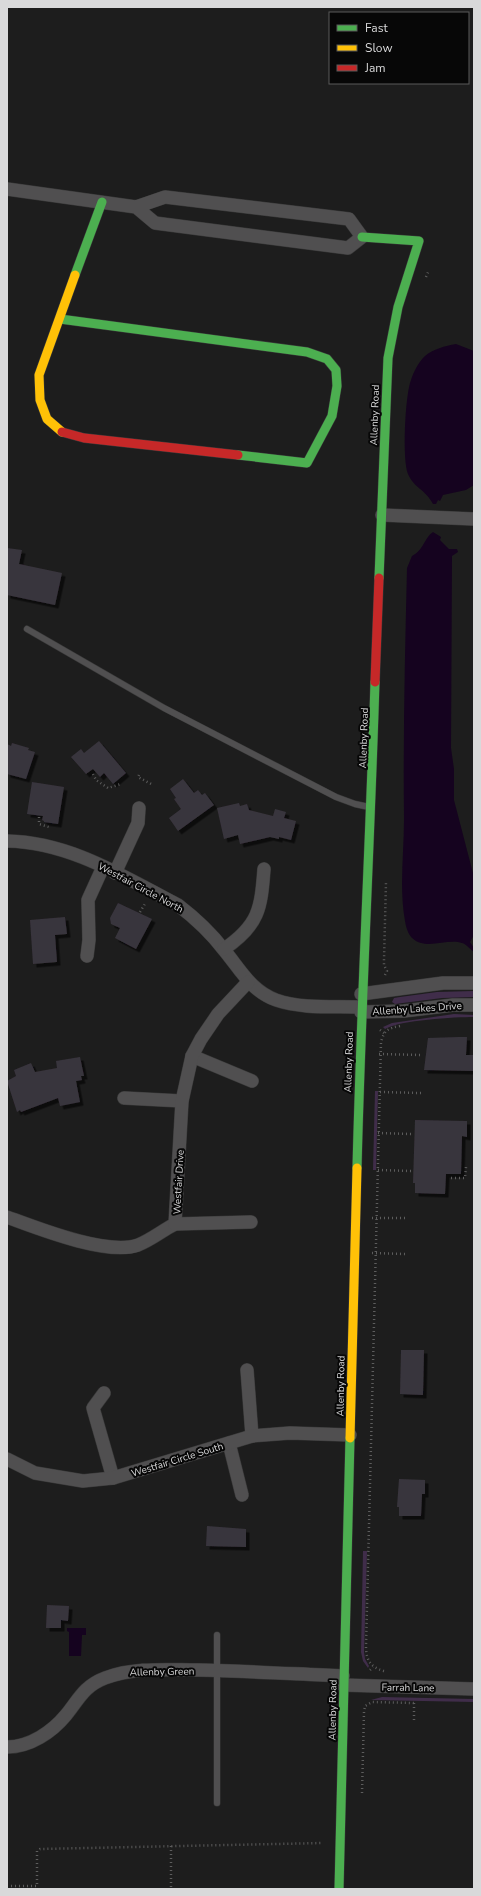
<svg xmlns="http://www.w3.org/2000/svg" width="481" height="1896" font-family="'Nunito Sans',sans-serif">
<defs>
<filter id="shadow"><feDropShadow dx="3.5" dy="3.5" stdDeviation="0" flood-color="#0009"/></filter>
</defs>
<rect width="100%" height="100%" fill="#1d1d1d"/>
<g fill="#402d4a">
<path d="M474 991V997L442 998 395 1004 392 1002 394 998 400 997 437 992Z"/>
<path d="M454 1014 474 1015V1017C455 1017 400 1020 385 1029L383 1027 392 1023Z"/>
<path d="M375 1091H378L376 1170H373Z"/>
<path d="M363 1551H367L364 1652 365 1659 369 1666 368 1668 363 1661 361 1652Z"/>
<path d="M382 1697 474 1699V1702L371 1700Z"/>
</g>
<g fill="#15031f">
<path d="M456 344 474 351V485L466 490 443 495 440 501 438 500 436 504H433C425 489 414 488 408 474 402 460 405 395 411 380 413 373 419 361 425 356 433 349 445 346 456 344Z"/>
<path d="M433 532 441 537 440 540 449 549H457L458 552 452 556 451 748 454 769V800L474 877V935L470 942 474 948V952C471 950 466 944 462 943 447 938 426 951 412 938 408 934 406 927 405 921 399 888 404 853 404 819 403 735 405 651 407 568L412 556C424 550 424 538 433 532Z"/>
<path d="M67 1628H86V1635H82L81 1656H69V1632L67 1631Z"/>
</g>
<g fill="#39343d" filter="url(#shadow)">
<path d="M7 548 22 550 19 564 62 573 55 605 7 595Z"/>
<path d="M99 741 126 773 113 784 104 773 100 777 93 769 86 774 71 757 81 749 84 753Z"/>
<path d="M12 743 29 748 28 750 35 752 26 779 7 774V744L11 746Z"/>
<path d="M183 779 194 793 198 790 202 795 205 793 214 805 178 831 169 818 181 809 174 799 176 798 170 789Z"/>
<path d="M32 782 64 787 58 824 44 822V821L42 820 43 816 27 814Z"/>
<path d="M239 803 240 806 247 804 249 810 273 816 275 809 286 812 284 818 296 821 291 840 279 837V839L270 837 240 844 238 835 224 839 217 808Z"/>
<path d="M118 903 152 919 136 949 115 938 120 928 111 924 110 918Z"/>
<path d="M65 917 67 934 55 935 57 962 33 964 30 920Z"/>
<path d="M459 1037H467L466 1055H474V1071L424 1070 428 1038Z"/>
<path d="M80 1057 84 1076H81L82 1080 76 1081 80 1102 60 1106 58 1098 21 1112 20 1110 17 1112 7 1081 16 1076 14 1070 31 1063 35 1072 57 1068 56 1061Z"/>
<path d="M415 1120 467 1121V1137L462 1136 461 1174H446L445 1194 415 1193V1183H413Z"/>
<path d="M401 1350H424L423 1395 400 1394Z"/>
<path d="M399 1479 425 1480V1494H422L421 1516H399V1507H397Z"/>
<path d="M207 1526 246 1529V1547L206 1546Z"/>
<path d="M47 1605 69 1606 68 1621 61 1620V1628H46Z"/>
</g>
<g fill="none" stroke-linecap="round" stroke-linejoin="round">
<defs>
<g id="lane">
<path d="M27 629 164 708 336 797 355 804 369 807"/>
<path d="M217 1803V1635"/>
</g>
<g id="street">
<path d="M7 189 136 207 165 197 349 219 362 237 348 248 155 223 136 207"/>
<path d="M382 515 474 519"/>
<path d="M7 841C70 842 124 877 178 905 195 918 211 933 224 950 240 969 251 991 276 1000 302 1009 333 1006 361 1007"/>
<path d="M115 873 138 823 139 808"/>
<path d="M224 949C259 925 261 909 264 869"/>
<path d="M87 956 89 940 88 900 103 867"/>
<path d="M361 994 443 983H474"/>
<path d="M361 1012 404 1011 453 1005H474"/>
<path d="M192 1056 252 1081"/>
<path d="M124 1098 182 1101"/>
<path d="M7 1217C37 1228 107 1256 138 1245 151 1240 163 1230 175 1224L182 1101 192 1056 201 1039 218 1014 248 982"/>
<path d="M175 1224 251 1222"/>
<path d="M247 1370 252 1436"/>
<path d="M104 1393 93 1408 113 1478"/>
<path d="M229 1443 242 1495"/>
<path d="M7 1459 35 1473 83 1481 113 1478 252 1436 290 1433 350 1435"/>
<path d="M343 1685 474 1689"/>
<path d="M7 1747C30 1747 52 1732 66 1715 79 1699 84 1686 105 1678 135 1667 167 1670 198 1670 247 1671 295 1674 343 1676"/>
</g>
<g id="fast">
<path d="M362 237 419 241 398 307 388 358 379 578"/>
<path d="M75 275 102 202"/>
<path d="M60 319 307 352 327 359 336 370 337 386 332 416 307 463 238 455"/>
<path d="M357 1168C361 1006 370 844 375 682"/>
<path d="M339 1889 350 1438"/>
</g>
<g id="slow">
<path d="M62 432 47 419 40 400 39 375 75 275"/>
<path d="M350 1438 357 1168"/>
</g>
<g id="jam">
<path d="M62 432 84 438 238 455"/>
<path d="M375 682 379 578"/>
</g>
</defs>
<use href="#lane" stroke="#393939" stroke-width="7"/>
<use href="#street" stroke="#393939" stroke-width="14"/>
<use href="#fast" stroke="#393939" stroke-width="10"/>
<use href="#slow" stroke="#393939" stroke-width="10"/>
<use href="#jam" stroke="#393939" stroke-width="10"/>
<g stroke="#5d5d5d" stroke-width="2.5" stroke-dasharray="1 3" stroke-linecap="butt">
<path d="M426 277 429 270"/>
<path d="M93 774 96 780 108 788 121 784"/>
<path d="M139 775 138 777 153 785"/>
<path d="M39 817V824L49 827"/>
<path d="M140 912 146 902"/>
<path d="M385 975 387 971 384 965V960L386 882"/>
<path d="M380 1030 384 1033"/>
<path d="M379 1054 421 1055"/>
<path d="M380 1092 421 1093"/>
<path d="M378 1133 411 1134"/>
<path d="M378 1170 411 1171"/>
<path d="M451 1178H465L466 1167"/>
<path d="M372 1218H407"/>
<path d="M372 1253 405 1254"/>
<path d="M370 1670 373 1667"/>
<path d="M384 1671C370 1667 366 1660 366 1646L381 1042C384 1030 389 1028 400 1026"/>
<path d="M414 1703V1723"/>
<path d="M362 1793 364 1712 365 1706 372 1702 414 1703"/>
<path d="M171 1846V1889"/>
<path d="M7 1886H37V1851L40 1849 322 1843"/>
</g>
<use href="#lane" stroke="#504f50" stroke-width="6"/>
<use href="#street" stroke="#504f50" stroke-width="13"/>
<use href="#fast" stroke="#4caf50" stroke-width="9"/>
<use href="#slow" stroke="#ffc107" stroke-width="9"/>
<use href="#jam" stroke="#c62828" stroke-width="9"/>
</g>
<g text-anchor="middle" stroke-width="4" stroke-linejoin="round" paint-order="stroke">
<g font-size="10" fill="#d9d9da" stroke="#070707">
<text transform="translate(374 415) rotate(-88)" y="4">Allenby Road</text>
<text transform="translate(363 738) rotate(-88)" y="4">Allenby Road</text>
<text transform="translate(141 887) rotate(28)" y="4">Westfair Circle North</text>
<text transform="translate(417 1008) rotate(-4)" y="4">Allenby Lakes Drive</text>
<text transform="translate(348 1062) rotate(-88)" y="4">Allenby Road</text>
<text transform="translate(178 1182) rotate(-87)" y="4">Westfair Drive</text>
<text transform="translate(340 1386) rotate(-89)" y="4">Allenby Road</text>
<text transform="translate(177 1459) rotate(-17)" y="4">Westfair Circle South</text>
<text transform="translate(162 1671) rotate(-1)" y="4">Allenby Green</text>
<text transform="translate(408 1687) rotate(1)" y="4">Farrah Lane</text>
<text transform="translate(332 1710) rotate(-89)" y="4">Allenby Road</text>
</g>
</g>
<rect width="481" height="1896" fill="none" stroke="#d9d9da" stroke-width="16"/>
<rect x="329" y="12" width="140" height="72" fill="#070707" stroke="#5b5b5b"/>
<rect x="337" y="25" width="20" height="6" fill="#4caf50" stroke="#5b5b5b"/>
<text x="365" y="32" font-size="12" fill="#d9d9da">Fast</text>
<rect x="337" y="45" width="20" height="6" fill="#ffc107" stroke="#5b5b5b"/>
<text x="365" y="52" font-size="12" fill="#d9d9da">Slow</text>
<rect x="337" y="65" width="20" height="6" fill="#c62828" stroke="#5b5b5b"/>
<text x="365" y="72" font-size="12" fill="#d9d9da">Jam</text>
</svg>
